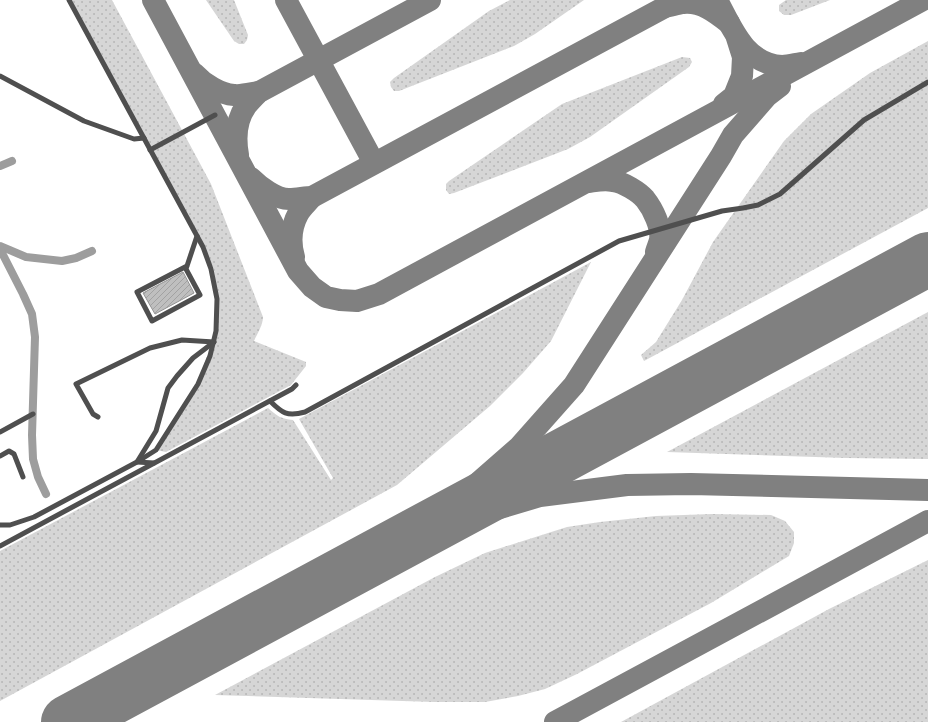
<svg xmlns="http://www.w3.org/2000/svg" width="928" height="722" font-family="Mulish,sans-serif">
<defs>
<pattern id="grass-dots" width="8" height="8" patternUnits="userSpaceOnUse"><rect width="8" height="8" fill="#d6d6d6"/><path d="M2 2h.1M6 6h.1" fill="none" stroke="#b6b6b6" stroke-width="1.8" stroke-linecap="round"/></pattern>
<pattern id="building-hatch" width="6" height="6" patternUnits="userSpaceOnUse"><rect width="6" height="6" fill="#bfbfbf"/><path d="M-1 1l2-2M0 6l6-6M5 7l2-2" fill="none" stroke="#a2a2a2"/></pattern>
</defs>
<rect width="100%" height="100%" fill="#fff"/>
<g fill="url(#grass-dots)">
<path d="M69 0H112L211 184 263 317C263 325 257 334 254 341L306 362V366L291 385 166 452 156 450 197 384 216 331 217 299 214 269Z"/>
<path d="M206 0H234L248 35 247 40 244 44H239L234 41Z"/>
<path d="M510 0H584L535 34 514 46 399 91H394L391 87 390 82 394 78 489 11Z"/>
<path d="M786 0H830L791 15H784L779 11V5Z"/>
<path d="M928 41V208L644 361 641 355 656 342 682 300 713 242 784 141 811 114 870 73Z"/>
<path d="M682 57 690 58 692 62 689 67 590 137 568 149 454 193 449 194 446 190V184L449 181 562 104Z"/>
<path d="M591 262 551 341 523 373 490 406 397 485 0 701V551L268 408C277 416 281 419 293 420L331 480 333 478 299 419Z"/>
<path d="M928 312V459L846 458 667 452Z"/>
<path d="M712 514 771 515 785 521 794 532V543L789 556 711 603 577 674 545 689 518 696 485 702H434L215 695 435 577 485 553 567 527 600 522 656 516Z"/>
<path d="M928 560V722H621L829 609Z"/>
</g>
<g fill="none" stroke-linecap="round" stroke-linejoin="round">
<g stroke="#9d9d9d" stroke-width="8">
<path d="M0 166 12 161"/>
<path d="M0 246 26 257 62 261 76 258 92 251"/>
<path d="M0 249 23 294 32 314 35 337 32 435 33 459 38 477 46 494"/>
</g>
<g stroke="#808080" stroke-width="22">
<path d="M153 0 298 271 312 287 326 297 340 300 357 301 379 294 923 0"/>
<path d="M286 0 374 163"/>
<path d="M717 0C732 28 745 64 782 66 788 66 795 64 801 63"/>
<path d="M664 7C670 6 677 4 683 3 701 1 715 12 729 23"/>
<path d="M195 74C204 84 220 94 234 95 241 96 252 93 259 92"/>
<path d="M724 104 734 96 742 76 743 57 737 38"/>
<path d="M238 155C235 138 236 120 246 106 250 101 255 96 259 92L430 0"/>
<path d="M251 178C260 187 276 199 289 199 297 199 305 197 312 197L678 0"/>
<path d="M588 182C596 181 605 179 613 181 623 182 639 192 645 199 653 209 662 228 660 240 659 244 657 248 656 252"/>
<path d="M294 257C290 243 291 227 298 214 301 208 308 202 312 197"/>
<path d="M421 538 463 519 540 496 627 485 691 484 928 490"/>
<path d="M354 569 455 503 519 447 574 385 721 156 733 135 767 96 780 86"/>
<path d="M555 722 928 521"/>
</g>
<path stroke="#808080" stroke-width="54" d="M68 722 928 259"/>
</g>
<path fill="url(#building-hatch)" stroke="#939393" d="M183 272 194 293 155 314 143 293Z"/>
<g fill="none" stroke-linecap="round" stroke-linejoin="round">
<g stroke="#4f4f4f" stroke-width="5">
<path d="M0 76 84 121 134 139 144 138"/>
<path d="M150 150 215 115"/>
<path d="M187 266 137 292 152 321 200 295 186 269 197 236"/>
<path d="M270 401C282 413 287 417 305 412L619 241 722 211 743 208 758 205 780 194 864 120 928 82"/>
<path d="M98 417 93 414 76 384 150 348 182 340 214 342"/>
<path d="M0 432 33 414"/>
<path d="M0 456 9 451 14 454 23 477"/>
<path d="M154 463 137 462 156 431 168 388 177 376 193 358 214 342"/>
<path d="M0 525H10L34 517 137 462 156 450 198 384 210 356 216 331 217 299 211 269 203 247 69 0"/>
<path d="M0 546 292 389 296 385"/>
</g>
</g>
</svg>
